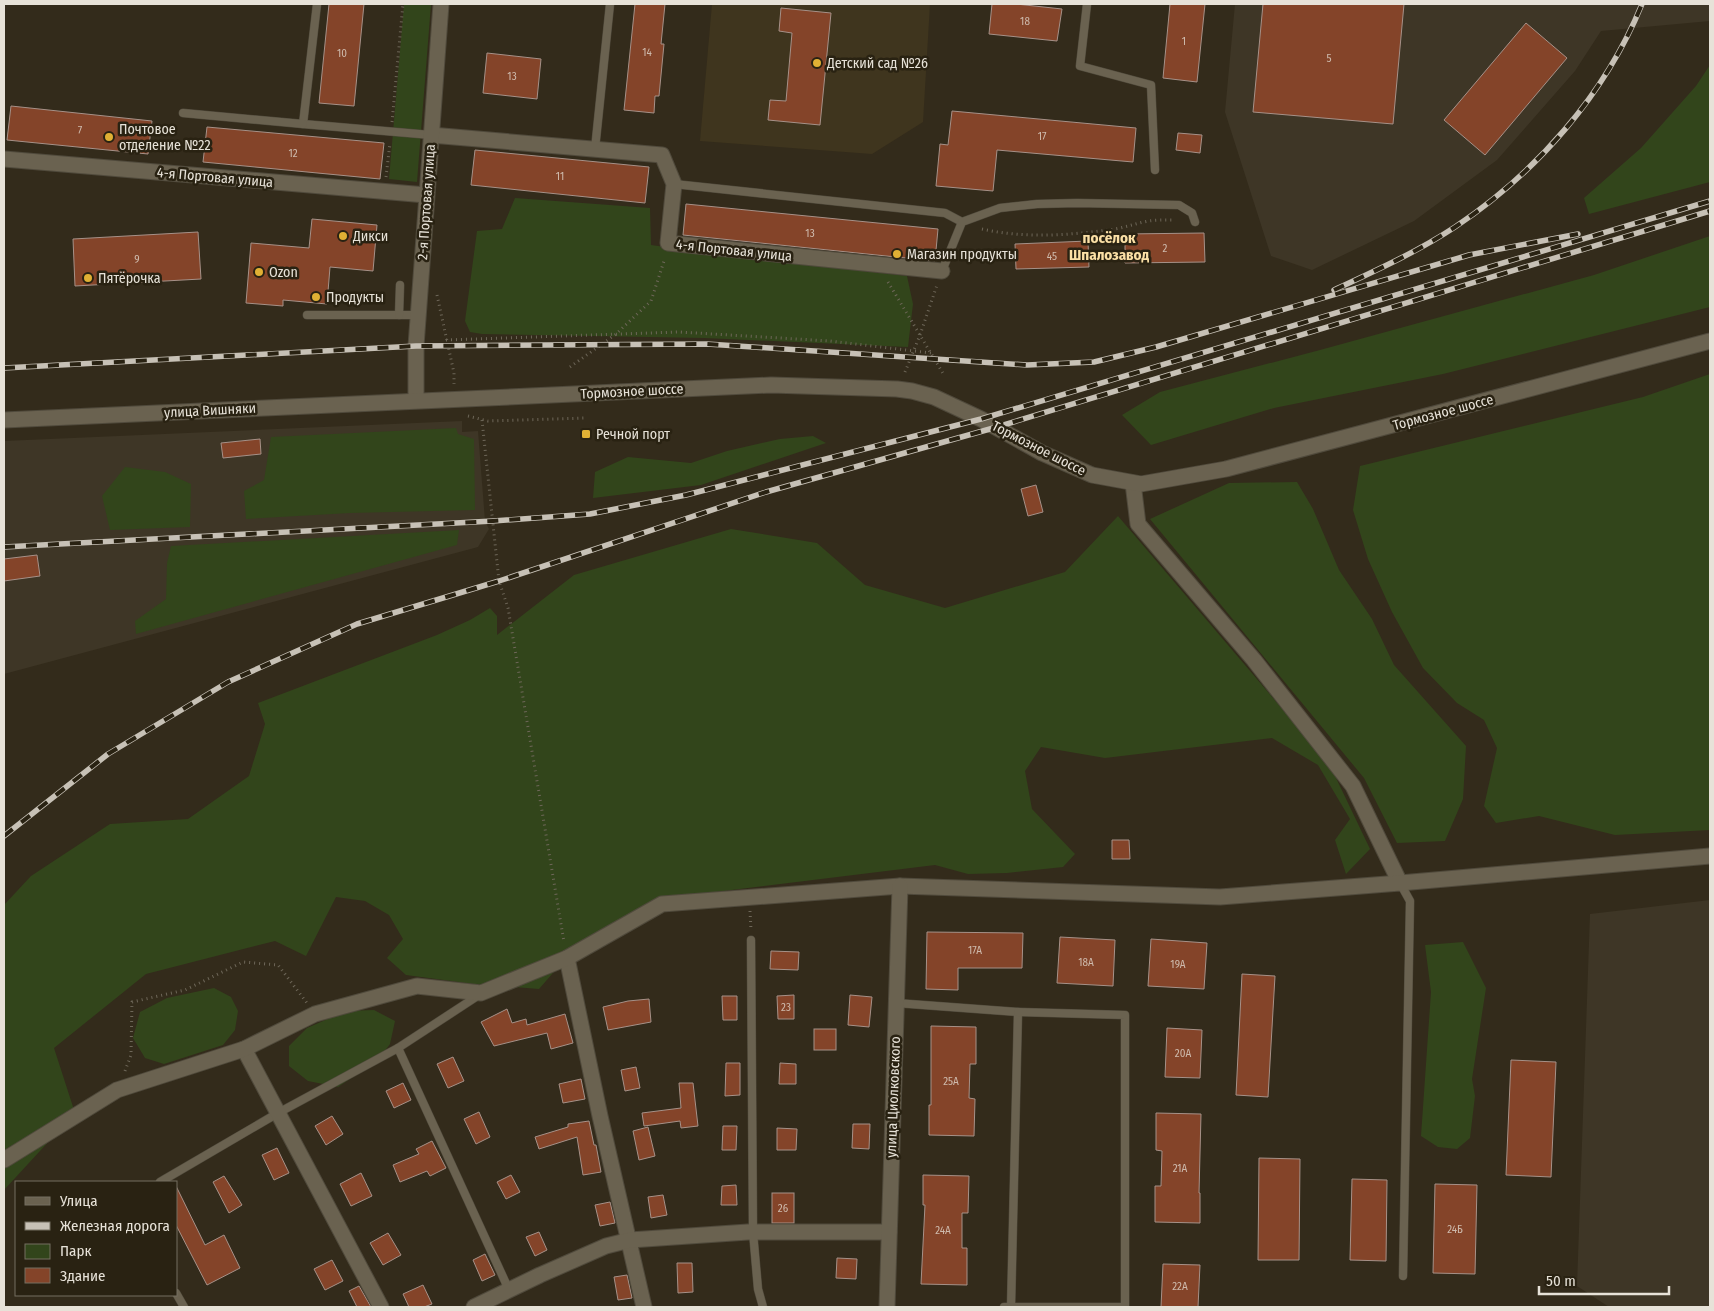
<svg xmlns="http://www.w3.org/2000/svg" width="1714" height="1311" font-family="'Fira Sans Condensed',sans-serif">
<rect width="100%" height="100%" fill="#332b1b"/>
<g fill="#3e3626">
<path d="M1235 4H1710V21L1601 31 1575 71 1497 160 1414 221 1312 270 1271 256 1225 112Z"/>
<path d="M462 421V432L478 431 485 521 489 529 478 547 4 674V441Z"/>
<path d="M1710 900V1307H1609L1577 1286 1590 914Z"/>
</g>
<path fill="#3f351e" d="M712 4H930L923 122 872 154 700 141Z"/>
<g fill="#32451b">
<path d="M404 4H431L417 182 389 179Z"/>
<path d="M1710 65V182L1589 214 1584 198 1641 148 1696 86Z"/>
<path d="M515 198 650 208 651 245 716 254 907 276 913 304 908 347 704 338 482 334 470 332 465 321 477 231 502 229Z"/>
<path d="M1710 236V307L1443 374 1274 408 1151 445 1122 415 1160 392 1320 350 1594 275Z"/>
<path d="M1710 374V830L1615 835 1539 816 1496 823 1484 806 1497 748 1484 720 1457 703 1423 668 1392 612 1368 559 1353 510 1360 466 1643 397Z"/>
<path d="M456 428 458 434 474 439 475 510 350 513 246 519 244 491 264 480 271 437Z"/>
<path d="M813 436 826 443 701 485 593 498 595 472 628 457 691 463 727 451 780 439Z"/>
<path d="M125 467 165 472 191 484 190 527 110 530 102 496Z"/>
<path d="M1297 482 1313 509 1339 570 1372 619 1394 665 1466 746 1463 799 1445 841 1397 843 1364 778 1150 519 1229 483Z"/>
<path d="M1118 516 1290 718 1326 757 1370 849 1346 874 1335 840 1350 819 1318 765 1272 738 1105 758 1041 747 1025 771 1032 809 1075 854 1063 867 1007 873 968 874 935 865 659 899 580 942 539 989 474 984 406 975 387 958 403 939 389 915 365 901 336 897 306 956 275 941 146 974 54 1048 75 1113 4 1190V905L31 876 110 824 188 819 249 776 265 724 258 703 437 635 470 620 490 608 497 616V635L574 575 731 529 817 543 865 585 945 608 1065 572Z"/>
<path d="M459 530 457 545 136 634 135 621 166 599 167 563 171 546Z"/>
<path d="M1463 942 1486 988 1472 1079 1475 1096 1470 1138 1457 1149 1438 1147 1421 1136 1431 992 1425 945Z"/>
<path d="M214 988 231 997 238 1011 235 1030 223 1045 164 1064 145 1058 133 1038 140 1012 167 998Z"/>
<path d="M374 1010 395 1021 390 1044 378 1060 338 1087 308 1081 289 1066V1046L307 1028 346 1011Z"/>
</g>
<g fill="#844429" stroke="#a69188">
<path d="M329 4H364L354 106 319 103Z"/>
<path d="M635 4H665L661 44H664L659 96H655L654 113 624 110Z"/>
<path d="M992 4H1016L1062 9 1057 41 989 34Z"/>
<path d="M1170 4H1205L1197 82 1163 78Z"/>
<path d="M1263 4H1404L1393 124 1253 112Z"/>
<path d="M781 8 831 13 820 125 768 120 770 100 786 101 792 33 779 31Z"/>
<path d="M1526 23 1567 58 1485 155 1444 120Z"/>
<path d="M487 53 541 59 537 99 483 93Z"/>
<path d="M11 106 152 121 148 154 7 140Z"/>
<path d="M952 111 1136 128 1133 162 997 150 993 191 936 186 940 144 948 145Z"/>
<path d="M207 127 384 143 380 179 203 162Z"/>
<path d="M1178 133 1202 135 1200 153 1176 150Z"/>
<path d="M475 150 649 167 645 203 471 185Z"/>
<path d="M686 204 938 229 935 261 683 235Z"/>
<path d="M312 219 377 225 373 271 330 267 327 304 283 300V306L246 303 251 243 309 248Z"/>
<path d="M198 232 201 279 75 286 73 239Z"/>
<path d="M1204 233 1205 262 1125 263V234Z"/>
<path d="M1088 241 1089 267 1016 269 1015 244Z"/>
<path d="M260 439 261 454 223 458 221 443Z"/>
<path d="M1036 485 1043 512 1028 516 1021 489Z"/>
<path d="M37 555 40 576 4 581V559Z"/>
<path d="M1112 840H1129L1130 859H1112Z"/>
<path d="M927 932 1023 933 1022 968H958V990L926 989Z"/>
<path d="M1060 937 1115 940 1113 986 1057 983Z"/>
<path d="M1151 939 1207 943 1204 989 1148 986Z"/>
<path d="M771 951 799 952 798 970 770 969Z"/>
<path d="M1242 974 1275 976 1268 1097 1236 1095Z"/>
<path d="M794 995V1019H778L777 996Z"/>
<path d="M850 995 872 997 869 1027 848 1025Z"/>
<path d="M722 996H737V1020H723Z"/>
<path d="M649 999 651 1022 608 1030 603 1007 628 1001Z"/>
<path d="M507 1009 512 1023 526 1019 527 1025 565 1014 573 1043 551 1049 547 1033 494 1046 481 1022Z"/>
<path d="M931 1026 976 1027V1064H970L969 1098 975 1099 974 1136 929 1135V1105H931Z"/>
<path d="M1167 1028 1202 1030 1200 1078 1165 1077Z"/>
<rect x="814" y="1029" width="22" height="21"/>
<path d="M453 1057 464 1081 448 1088 437 1064Z"/>
<path d="M1511 1060 1556 1062 1551 1177 1506 1175Z"/>
<path d="M726 1063H740V1095L725 1096Z"/>
<path d="M780 1063 796 1064V1084H779Z"/>
<path d="M636 1067 640 1088 625 1091 621 1070Z"/>
<path d="M581 1079 585 1099 563 1103 559 1084Z"/>
<path d="M403 1083 411 1100 394 1108 386 1091Z"/>
<path d="M679 1083H693L698 1126 681 1128 680 1121 644 1126 642 1113 681 1108Z"/>
<path d="M479 1112 490 1137 476 1144 464 1119Z"/>
<path d="M1156 1113 1201 1114 1199 1193H1200V1223L1155 1222V1186H1161L1162 1151 1156 1150Z"/>
<path d="M332 1116 343 1134 326 1145 315 1126Z"/>
<path d="M589 1121 594 1145H596L601 1172 583 1175 577 1137 539 1149 535 1137 568 1127V1124Z"/>
<path d="M853 1124H870L869 1149 852 1148Z"/>
<path d="M723 1126H737L736 1150H722Z"/>
<path d="M648 1127 655 1156 639 1160 633 1131Z"/>
<path d="M777 1128 797 1129 796 1150H777Z"/>
<path d="M432 1141 446 1168 430 1176 427 1171 400 1182 393 1165 419 1154 416 1149Z"/>
<path d="M277 1148 289 1173 274 1180 262 1155Z"/>
<path d="M1259 1158 1300 1159 1299 1260H1258Z"/>
<path d="M361 1173 372 1196 351 1206 340 1184Z"/>
<path d="M511 1175 520 1192 506 1199 497 1182Z"/>
<path d="M923 1175 969 1176 968 1213H962V1248H967V1285L921 1284 925 1205H923Z"/>
<path d="M224 1176 242 1205 229 1213 213 1182Z"/>
<path d="M1352 1179 1387 1180 1386 1261 1350 1260Z"/>
<path d="M1435 1184 1477 1185 1475 1274 1433 1273Z"/>
<path d="M736 1185 737 1205H721L722 1186Z"/>
<path d="M176 1186 205 1245 224 1235 240 1268 207 1285 176 1225Z"/>
<rect x="772" y="1193" width="22" height="30"/>
<path d="M663 1195 667 1215 651 1218 648 1197Z"/>
<path d="M610 1202 615 1223 600 1226 595 1205Z"/>
<path d="M539 1232 547 1250 535 1256 526 1237Z"/>
<path d="M388 1233 401 1255 383 1265 370 1243Z"/>
<path d="M485 1254 495 1275 482 1281 473 1260Z"/>
<path d="M837 1258 857 1259 856 1279 836 1278Z"/>
<path d="M332 1260 343 1281 325 1290 314 1269Z"/>
<path d="M677 1263H692L693 1292 678 1293Z"/>
<path d="M1163 1264 1200 1265 1198 1307H1161Z"/>
<path d="M627 1275 632 1298 618 1300 614 1277Z"/>
<path d="M423 1285 432 1304 424 1307H409L403 1294Z"/>
<path d="M359 1286 371 1307H357L349 1291Z"/>
</g>
<g fill="none" stroke-linecap="round" stroke-linejoin="round">
<defs>
<g id="lane">
<path d="M317 4 303 124 431 135"/>
<path d="M1087 4 1080 66 1151 85 1155 170"/>
<path d="M183 113 303 124"/>
<path d="M595 149 610 4"/>
<path d="M674 184 945 213 962 222"/>
<path d="M942 271 962 222 1000 208 1037 204 1077 203 1179 205 1192 213 1195 222"/>
<path d="M307 315H418"/>
<path d="M399 315 400 285"/>
<path d="M1400 883 1410 901 1403 1276"/>
<path d="M751 940 753 1232 758 1289 763 1307"/>
<path d="M479 995 398 1048 509 1290"/>
<path d="M896 1003 1018 1012 1011 1307H1004"/>
<path d="M160 1182 278 1113 398 1048"/>
<path d="M176 1293 184 1307"/>
<path d="M1011 1307H1125V1015L1018 1012"/>
</g>
<g id="street">
<path d="M431 135 662 155 674 184 668 243 942 271"/>
<path d="M4 159 426 195"/>
<path d="M416 400V346L441 4"/>
<path d="M1133 483 1138 524 1254 660 1353 786 1400 883"/>
<path d="M567 958 600 1116 644 1307"/>
<path d="M244 1049 381 1307"/>
<path d="M4 1160 117 1090 244 1049 315 1014 417 986 481 993 567 958 662 904 900 886 1220 897 1400 883 1710 856"/>
<path d="M474 1307 540 1275 606 1246 630 1240 748 1232H889"/>
<path d="M887 1307 900 886"/>
</g>
<path id="secondary" d="M4 420 771 385 897 389 912 391 934 397 981 419 1042 453 1092 475 1141 484 1226 469 1710 341"/>
</defs>
<use href="#lane" stroke="#504a3c" stroke-width="9"/>
<use href="#street" stroke="#504a3c" stroke-width="17"/>
<use href="#secondary" stroke="#504a3c" stroke-width="17"/>
<g stroke="#6e6759" stroke-width="3" stroke-dasharray="1 4" stroke-linecap="butt">
<path d="M392 122 403 4"/>
<path d="M386 177 390 143"/>
<path d="M982 229C1025 239 1072 235 1115 229 1127 227 1137 223 1149 221 1156 220 1164 220 1172 220"/>
<path d="M888 282 944 375"/>
<path d="M437 295 454 373V384"/>
<path d="M446 340 679 332 830 341 931 353"/>
<path d="M570 367 616 334 651 301 665 258"/>
<path d="M905 372 920 335 937 285"/>
<path d="M468 416 488 421 586 418"/>
<path d="M482 420 499 581 508 608 564 942"/>
<path d="M750 911 751 930"/>
<path d="M125 1071 131 1055 132 1002 185 990 243 962 278 965 307 1003"/>
</g>
<use href="#lane" stroke="#6a6250" stroke-width="8"/>
<use href="#street" stroke="#6a6250" stroke-width="15"/>
<use href="#secondary" stroke="#6a6250" stroke-width="15"/>
<defs>
<g id="rail">
<path d="M1334 290C1375 271 1417 252 1455 227 1536 173 1605 95 1642 4"/>
<path d="M4 368 416 346 707 344 1027 365 1094 362 1156 347 1469 255 1578 234"/>
<path d="M4 547 493 521 590 514 686 495 981 419 1710 201"/>
<path d="M4 836 108 754 228 682 357 624 499 581 766 492 997 427 1710 211"/>
</g>
</defs>
<use href="#rail" stroke="#c7c1b6" stroke-width="5.5"/>
<use href="#rail" stroke="#292212" stroke-width="4" stroke-dasharray="11" stroke-linecap="butt"/>
</g>
<g fill="#e0b034" stroke="#292212" stroke-width="2">
<circle cx="817" cy="63" r="5"/>
<circle cx="109" cy="137" r="5"/>
<circle cx="343" cy="236" r="5"/>
<circle cx="897" cy="254" r="5"/>
<circle cx="259" cy="272" r="5"/>
<circle cx="88" cy="278" r="5"/>
<circle cx="316" cy="297" r="5"/>
<rect x="581" y="429" width="10" height="10" rx="2.5"/>
</g>
<g text-anchor="middle" stroke-width="5" stroke-linejoin="round" paint-order="stroke">
<g font-size="11" fill="#cebaac">
<text x="1025" y="25">18</text>
<text x="1184" y="45">1</text>
<text x="647" y="56">14</text>
<text x="342" y="57">10</text>
<text x="1329" y="62">5</text>
<text x="512" y="80">13</text>
<text x="80" y="134">7</text>
<text x="1042" y="140">17</text>
<text x="293" y="157">12</text>
<text x="560" y="180">11</text>
<text x="810" y="237">13</text>
<text x="1165" y="252">2</text>
<text x="1052" y="260">45</text>
<text x="137" y="263">9</text>
<text x="975" y="954">17А</text>
<text x="1086" y="966">18А</text>
<text x="1178" y="968">19А</text>
<text x="786" y="1011">23</text>
<text x="1183" y="1057">20А</text>
<text x="951" y="1085">25А</text>
<text x="1180" y="1172">21А</text>
<text x="783" y="1212">26</text>
<text x="1455" y="1233">24Б</text>
<text x="943" y="1234">24А</text>
<text x="1180" y="1290">22А</text>
</g>
<g font-size="14" fill="#e7e2d8" stroke="#292212" text-anchor="start">
<text x="827" y="68">Детский сад №26</text>
<text x="119" y="134">Почтовое<tspan x="119" dy="16">отделение №22</tspan></text>
<text x="353" y="241">Дикси</text>
<text x="907" y="259">Магазин продукты</text>
<text x="269" y="277">Ozon</text>
<text x="98" y="283">Пятёрочка</text>
<text x="326" y="302">Продукты</text>
<text x="596" y="439">Речной порт</text>
</g>
<g font-size="14" fill="#e7e2d8" stroke="#292212">
<text transform="translate(215 177) rotate(5)" y="5">4-я Портовая улица</text>
<text transform="translate(426 202) rotate(-86)" y="5">2-я Портовая улица</text>
<text transform="translate(734 250) rotate(6)" y="5">4-я Портовая улица</text>
<text transform="translate(632 391) rotate(-3)" y="5">Тормозное шоссе</text>
<text transform="translate(210 410) rotate(-3)" y="5">улица Вишняки</text>
<text transform="translate(1443 412) rotate(-15)" y="5">Тормозное шоссе</text>
<text transform="translate(1039 448) rotate(27)" y="5">Тормозное шоссе</text>
<text transform="translate(893 1097) rotate(-88)" y="5">улица Циолковского</text>
</g>
<g font-size="15" font-weight="bold" fill="#fbe0a6" stroke="#292212">
<text x="1109" y="243">посёлок<tspan x="1109" dy="17">Шпалозавод</tspan></text>
</g>
</g>
<rect width="1714" height="1311" fill="none" stroke="#e7e2d8" stroke-width="10"/>
<rect x="15" y="1181" width="162" height="115" fill="#292212" stroke="#756f61"/>
<rect x="25" y="1197" width="25" height="8" fill="#6a6250" stroke="#756f61"/>
<text x="60" y="1206" font-size="15" fill="#e7e2d8">Улица</text>
<rect x="25" y="1222" width="25" height="8" fill="#c7c1b6" stroke="#756f61"/>
<text x="60" y="1231" font-size="15" fill="#e7e2d8">Железная дорога</text>
<rect x="25" y="1244" width="25" height="15" fill="#32451b" stroke="#756f61"/>
<text x="60" y="1256" font-size="15" fill="#e7e2d8">Парк</text>
<rect x="25" y="1268" width="25" height="15" fill="#844429" stroke="#756f61"/>
<text x="60" y="1281" font-size="15" fill="#e7e2d8">Здание</text>
<path d="M1539 1286v8h130v-8" fill="none" stroke="#e7e2d8" stroke-width="2.5"/>
<text x="1546" y="1286" font-size="15" fill="#e7e2d8" stroke="#292212" stroke-width="4" paint-order="stroke">50 m</text>
</svg>
